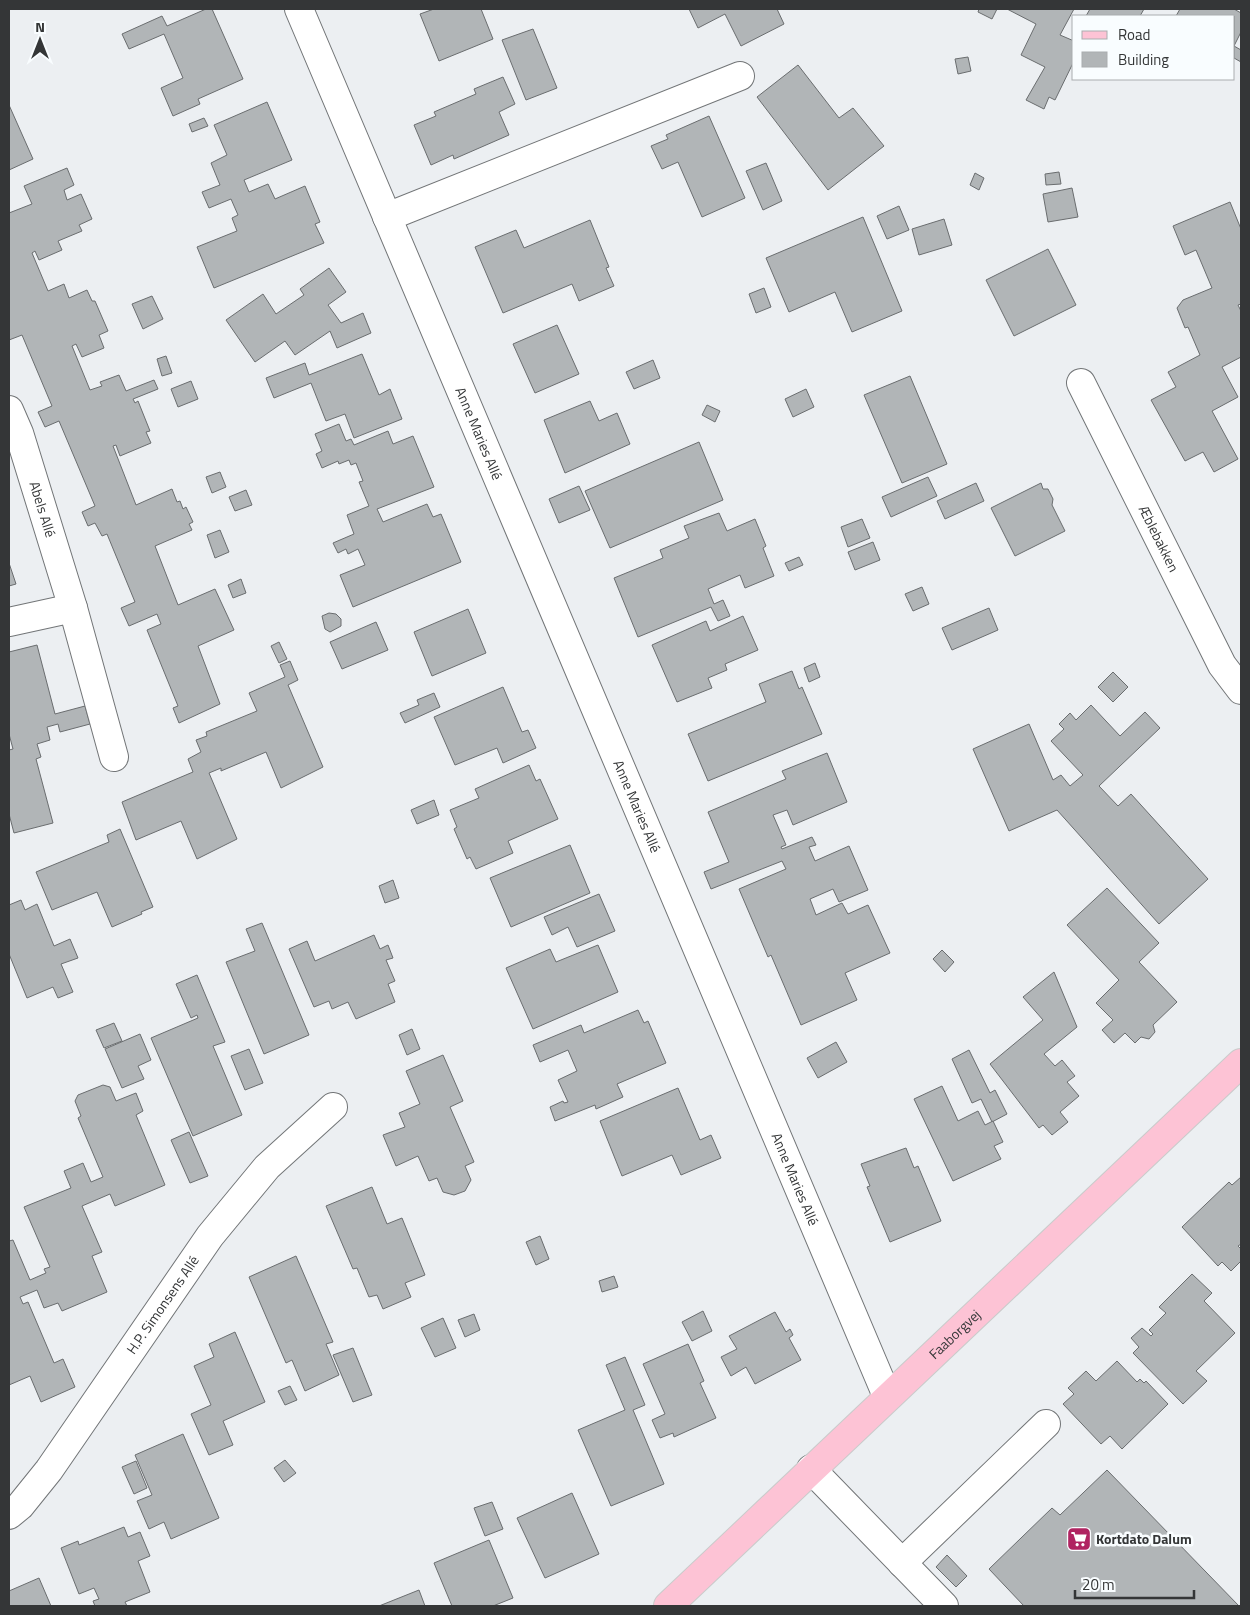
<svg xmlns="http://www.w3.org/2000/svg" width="1250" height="1615" font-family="'Titillium Web',sans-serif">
<rect width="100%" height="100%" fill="#eceff2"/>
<g fill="#b1b5b7" stroke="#6a6d6f">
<path d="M206 9H212L243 79 198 99 200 104 173 116 161 88 183 78 164 34 129 49 122 34 162 16 167 26Z"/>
<path d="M434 9H481L493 39 439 61 420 14Z"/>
<path d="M689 9H777L784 24 741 46 725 14 698 28Z"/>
<path d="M979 9H997L992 19 978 12Z"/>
<path d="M1007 9H1074L1060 35 1074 41V61L1055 100 1049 97 1044 109 1026 100 1045 67 1021 55 1036 24Z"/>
<path d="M1090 9H1144L1140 16H1086Z"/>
<path d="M1180 9H1234L1241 13V32L1234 46 1241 50V62L1234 58V16H1176Z"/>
<path d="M533 29 557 88 526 100 502 40Z"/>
<path d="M968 57 971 71 958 74 955 59Z"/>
<path d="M798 65 839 118 853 108 884 146 828 190 757 97Z"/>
<path d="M503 77 515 104 499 112 509 135 454 159 453 155 431 165 414 125 436 116 434 112 476 94 474 89Z"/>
<path d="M267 102 292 160 244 180 249 192 268 184 275 199 305 186 320 222 315 224 324 243 214 288 197 247 237 231 232 218 238 215 231 199 209 208 202 192 220 185 211 163 227 155 214 125Z"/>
<path d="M9 105 33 159 9 170Z"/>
<path d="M709 116 745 198 702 217 678 162 662 169 651 146 668 139 666 135Z"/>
<path d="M204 118 208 126 192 132 189 124Z"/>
<path d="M766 163 782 201 763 210 746 171Z"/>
<path d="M67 168 74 185 64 190 67 200 81 194 92 219 79 225 82 231 58 241 62 250 39 260 35 251 32 253 48 291 64 284 69 298 87 290 92 301H95L108 331 99 335 104 348 82 357 76 344 72 346 90 390 102 386 100 382 119 375 126 391 154 380 158 389 133 399 135 403 138 401 150 431 146 432 151 443 120 456 116 445 113 446 136 505 172 489 177 502 180 501 183 509 186 507 193 522 189 524 192 530 155 546 178 605 215 589 234 630 198 646 220 704 179 723 173 708 178 706 147 630 161 624 157 614 129 626 121 608 135 602 107 534 102 536 95 523 88 526 82 512 95 506 59 421 45 427 38 412 52 406 22 335 9 340V213L32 204 24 186Z"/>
<path d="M1059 172 1061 184 1046 185 1045 174Z"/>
<path d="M975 173 984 178 979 190 970 185Z"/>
<path d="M1072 188 1078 217 1048 222 1043 194Z"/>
<path d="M1230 202 1241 229V304L1238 305 1241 311V357L1222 367 1238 397 1212 411 1238 459 1214 472 1203 452 1185 461 1151 400 1176 387 1168 372 1200 355 1188 327 1185 328 1177 308 1183 300 1212 288 1196 250 1185 255 1173 226Z"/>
<path d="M899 206 909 230 887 239 877 216Z"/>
<path d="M863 217 902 311 852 332 835 292 789 312 766 258Z"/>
<path d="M944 219 952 245 919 255 912 229Z"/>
<path d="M590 220 609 267 606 268 614 286 579 301 572 284 503 313 475 247 516 230 524 248Z"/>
<path d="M1048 249 1076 305 1014 336 986 280Z"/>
<path d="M329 268 346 292 328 305 341 323 363 313 371 333 337 348 330 331 295 355 285 341 255 362 226 320 263 294 276 314 304 295 300 289Z"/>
<path d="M764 288 771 307 756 313 749 294Z"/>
<path d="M152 296 163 319 143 329 132 304Z"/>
<path d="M557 325 579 374 535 393 513 344Z"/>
<path d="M362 354 379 395 390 389 402 419 354 438 345 414 326 421 311 383 274 398 266 378 305 363 309 375Z"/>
<path d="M166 356 172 373 162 376 157 359Z"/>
<path d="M653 360 660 378 634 389 626 372Z"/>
<path d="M910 376 947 464 902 483 864 395Z"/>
<path d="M191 381 198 399 178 407 171 389Z"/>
<path d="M806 389 814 407 793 417 785 399Z"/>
<path d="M590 401 599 421 617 413 630 444 565 473 544 420Z"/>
<path d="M707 405 720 411 715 422 702 415Z"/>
<path d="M339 424 346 441 351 439 354 445 388 431 393 444 413 436 434 487 377 509 383 522 427 504 433 517 441 514 461 562 353 607 340 575 365 565 358 549 348 554 346 549 338 553 333 543 354 534 347 515 369 506 359 482 363 481 356 463 351 465 349 460 339 464 338 461 322 468 316 454 322 451 315 434Z"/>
<path d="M699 442 723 500 610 548 585 491Z"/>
<path d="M220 472 226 487 212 493 206 477Z"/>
<path d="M928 477 937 496 891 517 882 497Z"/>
<path d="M976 483 984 501 945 519 937 501Z"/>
<path d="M1041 483 1043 489H1048L1053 499 1052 505 1065 531 1015 556 991 508Z"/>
<path d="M579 486 590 510 559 523 549 499Z"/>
<path d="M246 490 252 505 235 511 229 497Z"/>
<path d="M719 513 727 531 755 519 766 546 763 548 774 576 745 588 740 575 708 589 714 604 723 600 730 616 718 621 711 607 638 637 614 578 663 558 660 550 689 538 684 526Z"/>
<path d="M862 519 870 538 848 547 841 527Z"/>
<path d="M220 530 229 552 215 558 207 535Z"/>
<path d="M873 542 880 560 855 570 848 552Z"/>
<path d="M799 557 803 565 789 571 785 563Z"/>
<path d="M9 563 16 584 9 586Z"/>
<path d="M241 579 246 593 233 598 228 585Z"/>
<path d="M922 587 929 604 913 611 905 594Z"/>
<path d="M989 608 998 630 952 650 942 628Z"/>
<path d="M468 609 486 653 432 676 414 632Z"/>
<path d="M329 613 336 614 341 619V626L330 632 325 629 322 616Z"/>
<path d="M743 616 758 650 725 664 727 670 708 678 712 688 677 702 652 645 706 621 710 631Z"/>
<path d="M376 622 388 650 342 669 330 642Z"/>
<path d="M279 642 287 659 279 663 271 646Z"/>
<path d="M37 645 55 714 85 706 90 724 60 732 58 724 47 727 50 740 37 744 41 757 36 759 53 823 14 833 9 814V750L13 749 9 734V652Z"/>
<path d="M290 661 298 680 288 685 323 767 281 788 266 752 221 771V768L209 773 237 839 197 859 181 821 136 840 122 802 193 772 188 759 201 752 196 740 207 736 206 732 257 711 249 693 285 677 280 665Z"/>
<path d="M815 663 820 677 809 682 804 668Z"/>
<path d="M792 671 799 689 802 687 822 734 708 781 688 734 766 702 759 684Z"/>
<path d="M1113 672 1128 687 1113 702 1098 687Z"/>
<path d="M503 687 522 732 528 730 536 748 503 763 497 748 455 765 434 717Z"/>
<path d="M434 693 440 707 405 723 400 713 419 705 417 700Z"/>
<path d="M1091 705 1120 736 1145 712 1160 728 1099 786 1118 806 1131 794 1208 879 1159 924 1057 810 1009 831 973 749 1029 724 1053 780 1061 775 1070 786 1083 775 1051 741 1064 729 1059 724 1070 713 1076 720Z"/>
<path d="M827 753 847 802 793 825 787 810 773 815 786 845 781 847 782 849 812 837 816 845 809 847 815 861 849 846 868 890 839 902 833 889 810 899 816 915 842 903 848 914 868 905 890 953 845 973 857 1000 801 1025 771 955 768 957 739 889 786 869 782 861 711 889 704 872 729 862 708 812 786 779 782 771Z"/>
<path d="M529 765 536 781 540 779 558 819 508 841 513 853 476 869 470 857 467 859 454 829 457 827 450 810 479 798 475 789Z"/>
<path d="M434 800 439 815 417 824 411 810Z"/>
<path d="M120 829 153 907 141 912 142 914 112 927 97 892 52 910 36 872 109 842 107 835Z"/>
<path d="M570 845 590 893 511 927 490 878Z"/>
<path d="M393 880 399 898 385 903 379 886Z"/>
<path d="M1107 888 1159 943 1139 962 1177 1002 1153 1025 1155 1032 1149 1039 1141 1037 1135 1043 1125 1033 1114 1043 1102 1030 1113 1020 1096 1003 1119 980 1067 925Z"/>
<path d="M599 894 615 931 577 947 568 927 552 935 544 917Z"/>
<path d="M21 900 25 910 37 904 54 946 70 939 78 958 61 964 73 992 58 998 53 987 27 998 9 954V905Z"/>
<path d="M262 923 309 1035 264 1054 226 962 255 951 246 929Z"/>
<path d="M374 935 380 949 388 945 393 958 386 960 395 981 388 984 395 1002 356 1019 348 1002 332 1009 329 1001 314 1007 289 949 307 941 315 961Z"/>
<path d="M598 945 618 992 533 1029 506 968 550 949 556 962Z"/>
<path d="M942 950 954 962 945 972 933 959Z"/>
<path d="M1054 972 1077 1027 1044 1054 1055 1066 1062 1060 1075 1076 1067 1082 1079 1096 1060 1112 1068 1122 1052 1135 1043 1125 1039 1128 990 1064 1043 1020 1023 997Z"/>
<path d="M197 975 225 1042 213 1046 242 1115 193 1136 151 1038 198 1018 197 1015 191 1018 176 984Z"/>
<path d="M638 1010 644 1023 648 1021 666 1063 617 1084 623 1097 596 1109 595 1105 555 1121 550 1107 563 1101 564 1103 568 1102 558 1080 577 1071 568 1050 540 1062 533 1045 581 1025 584 1033Z"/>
<path d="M114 1023 122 1041 104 1048 96 1030Z"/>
<path d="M412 1029 420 1049 407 1055 399 1035Z"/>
<path d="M140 1034 151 1060 138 1066 144 1079 122 1088 105 1049Z"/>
<path d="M836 1042 847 1062 818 1078 807 1058Z"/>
<path d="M249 1049 263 1083 245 1090 231 1056Z"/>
<path d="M969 1050 990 1093 995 1090 1007 1114 992 1122 981 1099 972 1103 952 1059Z"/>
<path d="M443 1055 463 1101 450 1107 474 1162 465 1166 471 1180 465 1191 454 1195 443 1192 437 1178 429 1181 418 1156 396 1166 383 1135 405 1127 399 1113 420 1104 406 1071Z"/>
<path d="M103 1085 110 1087 116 1101 136 1093 143 1111 136 1115 165 1185 115 1206 110 1194 82 1206 102 1252 92 1256 107 1292 62 1311 58 1303 44 1308 37 1290 20 1297 23 1304 28 1302 54 1363 63 1359 75 1387 41 1402 30 1376 9 1385V1241L13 1240 30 1280 46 1273 44 1269 50 1267 24 1207 71 1188 64 1171 83 1163 91 1182 103 1177 78 1118 81 1116 75 1101 78 1095Z"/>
<path d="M942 1086 958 1121 978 1111 985 1125 993 1121 1003 1142 994 1146 1001 1159 953 1181 914 1099Z"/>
<path d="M678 1088 700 1140 711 1135 721 1158 681 1175 672 1155 622 1176 600 1121Z"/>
<path d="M189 1132 208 1176 190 1183 171 1140Z"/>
<path d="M906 1148 914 1168 918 1166 941 1221 890 1242 867 1187 870 1186 861 1164Z"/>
<path d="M1241 1177V1244L1238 1246 1241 1249V1261L1231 1271 1222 1262 1218 1266 1182 1227 1229 1182 1232 1185Z"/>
<path d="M372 1187 387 1224 402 1218 425 1275 405 1283 411 1297 383 1309 377 1295 369 1297 357 1268 353 1269 326 1206Z"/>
<path d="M540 1236 549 1259 536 1265 526 1242Z"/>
<path d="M296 1256 333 1342 326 1344 339 1375 305 1391 292 1360 286 1363 249 1277Z"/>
<path d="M1192 1274 1212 1293 1204 1301 1235 1333 1196 1371 1207 1381 1183 1404 1133 1353 1139 1347 1131 1338 1142 1328 1151 1336 1153 1334 1149 1330 1166 1313 1159 1307Z"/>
<path d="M614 1276 618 1287 602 1292 599 1281Z"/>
<path d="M703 1311 712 1331 692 1341 682 1322Z"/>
<path d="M775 1312 786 1332 790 1329 793 1335 789 1338 801 1360 755 1384 746 1367 731 1376 721 1357 737 1349 729 1336Z"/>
<path d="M474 1314 480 1330 465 1337 458 1320Z"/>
<path d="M443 1318 456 1348 435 1357 421 1328Z"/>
<path d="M235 1332 265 1402 223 1421 233 1445 209 1455 191 1414 211 1405 194 1366 214 1357 209 1344Z"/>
<path d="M688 1344 704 1381 700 1383 716 1418 674 1437 673 1433 660 1438 652 1420 665 1414 643 1364Z"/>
<path d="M353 1348 372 1395 353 1402 333 1355Z"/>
<path d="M625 1357 645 1405 633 1410 664 1484 611 1506 578 1430 625 1410 606 1365Z"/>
<path d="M1117 1361 1137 1382 1140 1379 1144 1383 1146 1381 1168 1404 1122 1449 1110 1436 1101 1444 1063 1404 1074 1394 1068 1388 1086 1371 1096 1381Z"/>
<path d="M290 1386 297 1400 285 1405 278 1391Z"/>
<path d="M183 1434 219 1518 171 1539 164 1522 149 1529 137 1501 152 1495 135 1455Z"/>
<path d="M285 1460 296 1473 284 1482 274 1468Z"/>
<path d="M136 1461 147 1488 134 1494 122 1467Z"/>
<path d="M1107 1470 1239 1606H1024L989 1569 1052 1508 1060 1515Z"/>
<path d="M572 1493 599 1554 545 1578 517 1518Z"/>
<path d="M492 1502 503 1529 485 1536 474 1508Z"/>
<path d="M124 1527 128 1537 140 1532 150 1556 138 1561 150 1592 125 1602 127 1606H95L93 1601 99 1599 94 1588 79 1594 61 1548 78 1541 79 1545Z"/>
<path d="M489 1540 513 1598 493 1606H452L434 1563Z"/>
<path d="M947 1555 967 1576 956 1587 936 1567Z"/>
<path d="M39 1578 51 1606H9V1591Z"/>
<path d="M419 1590 425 1606H379Z"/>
</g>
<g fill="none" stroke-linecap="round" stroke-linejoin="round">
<defs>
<g id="minor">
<path id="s1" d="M299 9 887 1396"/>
<path d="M387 217 740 76"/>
<path id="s2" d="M1081 383 1222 665 1241 690"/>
<path id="s3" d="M9 410 19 433 73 608 114 757"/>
<path d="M9 622 73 608"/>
<path d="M811 1469 944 1606"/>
<path id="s4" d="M9 1515 20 1506 49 1470 210 1236 267 1167 333 1107"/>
<path d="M902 1563 1046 1424"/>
</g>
<g id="major">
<path id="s5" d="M668 1606 1241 1063"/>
</g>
</defs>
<use href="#minor" stroke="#727577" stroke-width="30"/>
<use href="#major" stroke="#cacbcb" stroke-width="30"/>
<use href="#minor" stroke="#fff" stroke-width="28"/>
<use href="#major" stroke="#fdc3d5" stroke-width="28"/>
</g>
<defs>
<symbol id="supermarket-square" viewBox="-11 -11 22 22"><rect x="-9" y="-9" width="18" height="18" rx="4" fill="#b02461" stroke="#f9fdff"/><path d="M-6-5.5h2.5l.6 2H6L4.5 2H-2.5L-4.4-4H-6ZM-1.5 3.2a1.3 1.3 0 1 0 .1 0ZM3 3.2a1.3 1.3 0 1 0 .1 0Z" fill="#fff"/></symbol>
</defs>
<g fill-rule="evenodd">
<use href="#supermarket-square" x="1065" y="1525" width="28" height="28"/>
</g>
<g text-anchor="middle" stroke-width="5" stroke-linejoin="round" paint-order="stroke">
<g font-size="14" fill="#343637" stroke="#f9fdff">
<text dy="5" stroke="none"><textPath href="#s1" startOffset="461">Anne Maries Allé</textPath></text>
<text dy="5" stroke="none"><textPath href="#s3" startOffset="105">Abels Allé</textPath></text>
<text dy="5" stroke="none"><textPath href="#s2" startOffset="174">Æblebakken</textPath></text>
<text dy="5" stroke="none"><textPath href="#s1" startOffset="866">Anne Maries Allé</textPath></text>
<text dy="5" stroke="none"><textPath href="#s1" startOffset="1271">Anne Maries Allé</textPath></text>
<text dy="5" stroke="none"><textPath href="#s4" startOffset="261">H.P. Simonsens Allé</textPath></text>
<text dy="5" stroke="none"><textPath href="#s5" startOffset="395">Faaborgvej</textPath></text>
</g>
<g font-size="14" font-weight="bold" fill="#343637" stroke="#f9fdff" text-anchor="start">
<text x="1096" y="1544">Kortdato Dalum</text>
</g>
</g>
<rect width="1250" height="1615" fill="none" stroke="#343637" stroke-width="20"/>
<rect x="1072" y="15" width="162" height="65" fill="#f9fdff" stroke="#aaadaf"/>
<rect x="1082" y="31" width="25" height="8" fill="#fdc3d5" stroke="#aaadaf"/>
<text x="1118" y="40" font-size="15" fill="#343637">Road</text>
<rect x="1082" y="52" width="25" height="15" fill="#b1b5b7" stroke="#aaadaf"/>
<text x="1118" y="65" font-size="15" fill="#343637">Building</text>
<g transform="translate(40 40)" stroke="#f9fdff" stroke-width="4" paint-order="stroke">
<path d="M0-4L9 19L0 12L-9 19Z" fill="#343637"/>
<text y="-8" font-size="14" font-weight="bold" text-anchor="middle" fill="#343637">N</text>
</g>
<path d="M1075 1590v8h119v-8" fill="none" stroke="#343637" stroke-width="2.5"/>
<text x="1082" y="1590" font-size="15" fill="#343637" stroke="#f9fdff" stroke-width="4" paint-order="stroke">20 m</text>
</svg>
